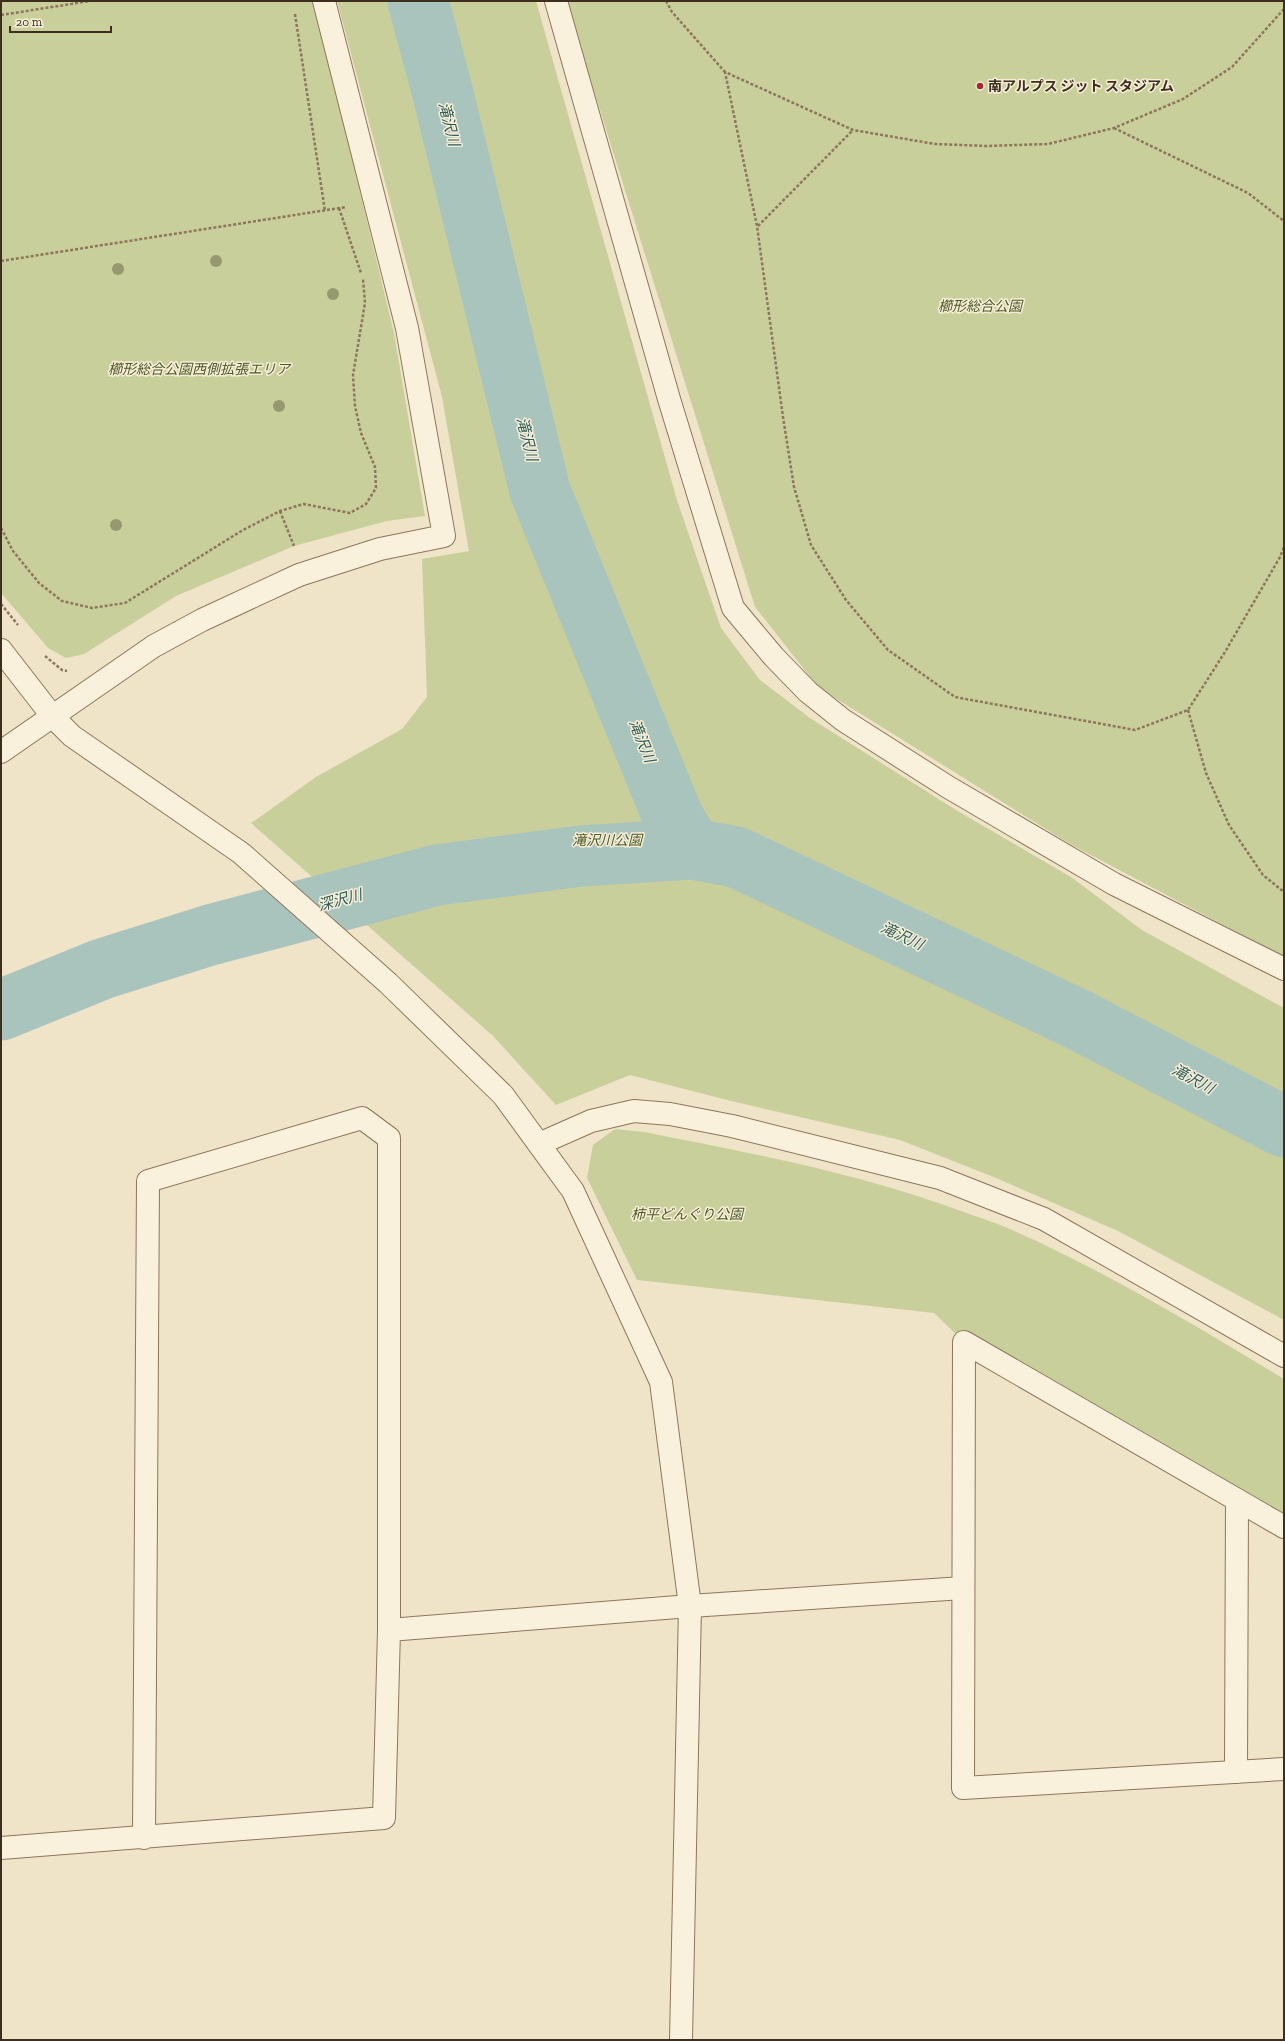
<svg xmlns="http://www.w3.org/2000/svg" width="1285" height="2041" font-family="'Zilla Slab','Noto Sans JP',serif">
<rect width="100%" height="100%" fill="#f0e4c8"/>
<g fill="#c9cf9b">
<path d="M1 1H312L337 96 394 333 425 516 387 521 294 546 176 596 84 654 66 658 48 648 1 593Z"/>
<path d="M337 1H536L677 500 721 628 760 680 810 718 956 810 1071 877 1142 930 1284 1008V1320L1118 1231 996 1178 900 1140 731 1101 630 1075 556 1105 493 1036 251 823 316 777 402 729 427 697 422 559 469 551 442 397Z"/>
<path d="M566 1H1284V957L1070 844 819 688 755 607Z"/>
<path d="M615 1129 644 1132C751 1153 858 1173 961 1211 977 1217 994 1222 1010 1229 1105 1271 1195 1325 1284 1379V1525L964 1342 934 1313 637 1280 587 1178 593 1145Z"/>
</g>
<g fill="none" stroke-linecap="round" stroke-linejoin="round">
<g stroke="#a9c4bc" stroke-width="61">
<path d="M418 1 442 90 540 491 673 817 692 849"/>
<path d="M1 1010 102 969 210 935 437 875 581 856 692 849 736 857 1079 1020 1284 1127"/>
</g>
<defs>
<g id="minor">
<path d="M556 1 669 399 733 608 774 657 808 692 843 720 948 787 1114 884 1284 969"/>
<path d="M1 650 53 717 72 736 241 853 388 983 503 1095 573 1191 661 1382 690 1606 681 2040"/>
<path d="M1 752 154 646 202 620 299 575 380 549 444 536 407 328 324 1"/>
<path d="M539 1144 591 1121 634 1111 670 1114 732 1126 940 1178 1044 1219 1284 1356"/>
<path d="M1284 1527 964 1342 963 1788 1284 1769"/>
<path d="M389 1630 690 1606 963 1588"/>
<path d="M1236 1772 1237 1500"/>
<path d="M1 1848 384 1818 389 1630V1138L362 1118 148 1181 144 1838"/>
</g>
</defs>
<use href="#minor" stroke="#8d765c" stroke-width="24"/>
<g stroke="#8d765c" stroke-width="2.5" stroke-dasharray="3 2" stroke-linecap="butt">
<path d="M666 1 672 12 725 72"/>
<path d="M1284 9 1232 67 1183 99 1114 128 1048 144 987 146 935 144 853 130 725 72 757 226 783 417 794 487 811 545 846 600 888 650 955 697 1135 730 1188 710 1225 652 1280 557 1284 547"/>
<path d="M295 14 325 211"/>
<path d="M1 15 90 1"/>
<path d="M1114 128 1248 193 1284 221"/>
<path d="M339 208 361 273"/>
<path d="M758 226 853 130"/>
<path d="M1 261 346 207"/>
<path d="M280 511 294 546"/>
<path d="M1 528 13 551 39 583 62 601 92 608 125 603 243 530 280 511 304 504 350 513 366 504 376 488 375 467 361 433 355 406 353 375 365 303 363 279"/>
<path d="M1 604 18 625"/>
<path d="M45 656 62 670 67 671"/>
<path d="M1188 710 1206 773 1229 825 1263 875 1284 892"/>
</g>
<use href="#minor" stroke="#faf1dc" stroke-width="22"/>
</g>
<g fill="#96986f">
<circle cx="216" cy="261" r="6"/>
<circle cx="118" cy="269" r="6"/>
<circle cx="333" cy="294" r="6"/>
<circle cx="279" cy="406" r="6"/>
<circle cx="116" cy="525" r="6"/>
</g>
<circle fill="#9e2a2b" stroke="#f7eed8" stroke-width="1.5" cx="980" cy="86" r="4"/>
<g text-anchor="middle" stroke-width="3" stroke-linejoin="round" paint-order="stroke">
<g font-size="14" font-weight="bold" fill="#3d2e20" stroke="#f7eed8" text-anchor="start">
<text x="988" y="91">南アルプス ジット スタジアム</text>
</g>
<g font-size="14" font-style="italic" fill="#4d5a26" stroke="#f7eed8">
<text x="980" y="311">櫛形総合公園</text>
<text x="199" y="374">櫛形総合公園西側拡張エリア</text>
<text x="607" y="845">滝沢川公園</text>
<text x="687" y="1219">柿平どんぐり公園</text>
</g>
<g font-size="15" font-style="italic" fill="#2f5d5a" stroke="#f7eed8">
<text transform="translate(449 124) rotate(76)" y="5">滝沢川</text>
<text transform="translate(527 439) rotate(76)" y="5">滝沢川</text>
<text transform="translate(642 741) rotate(68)" y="5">滝沢川</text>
<text transform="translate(340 900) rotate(-15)" y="5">深沢川</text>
<text transform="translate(902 936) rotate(25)" y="5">滝沢川</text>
<text transform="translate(1193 1079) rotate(28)" y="5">滝沢川</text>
</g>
</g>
<rect width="1285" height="2041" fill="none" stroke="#3d2e20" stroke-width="4"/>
<path d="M10 26v6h101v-6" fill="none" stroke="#3d2e20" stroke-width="2"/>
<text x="16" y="26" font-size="12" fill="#3d2e20" stroke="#f7eed8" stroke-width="3" paint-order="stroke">20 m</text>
</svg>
